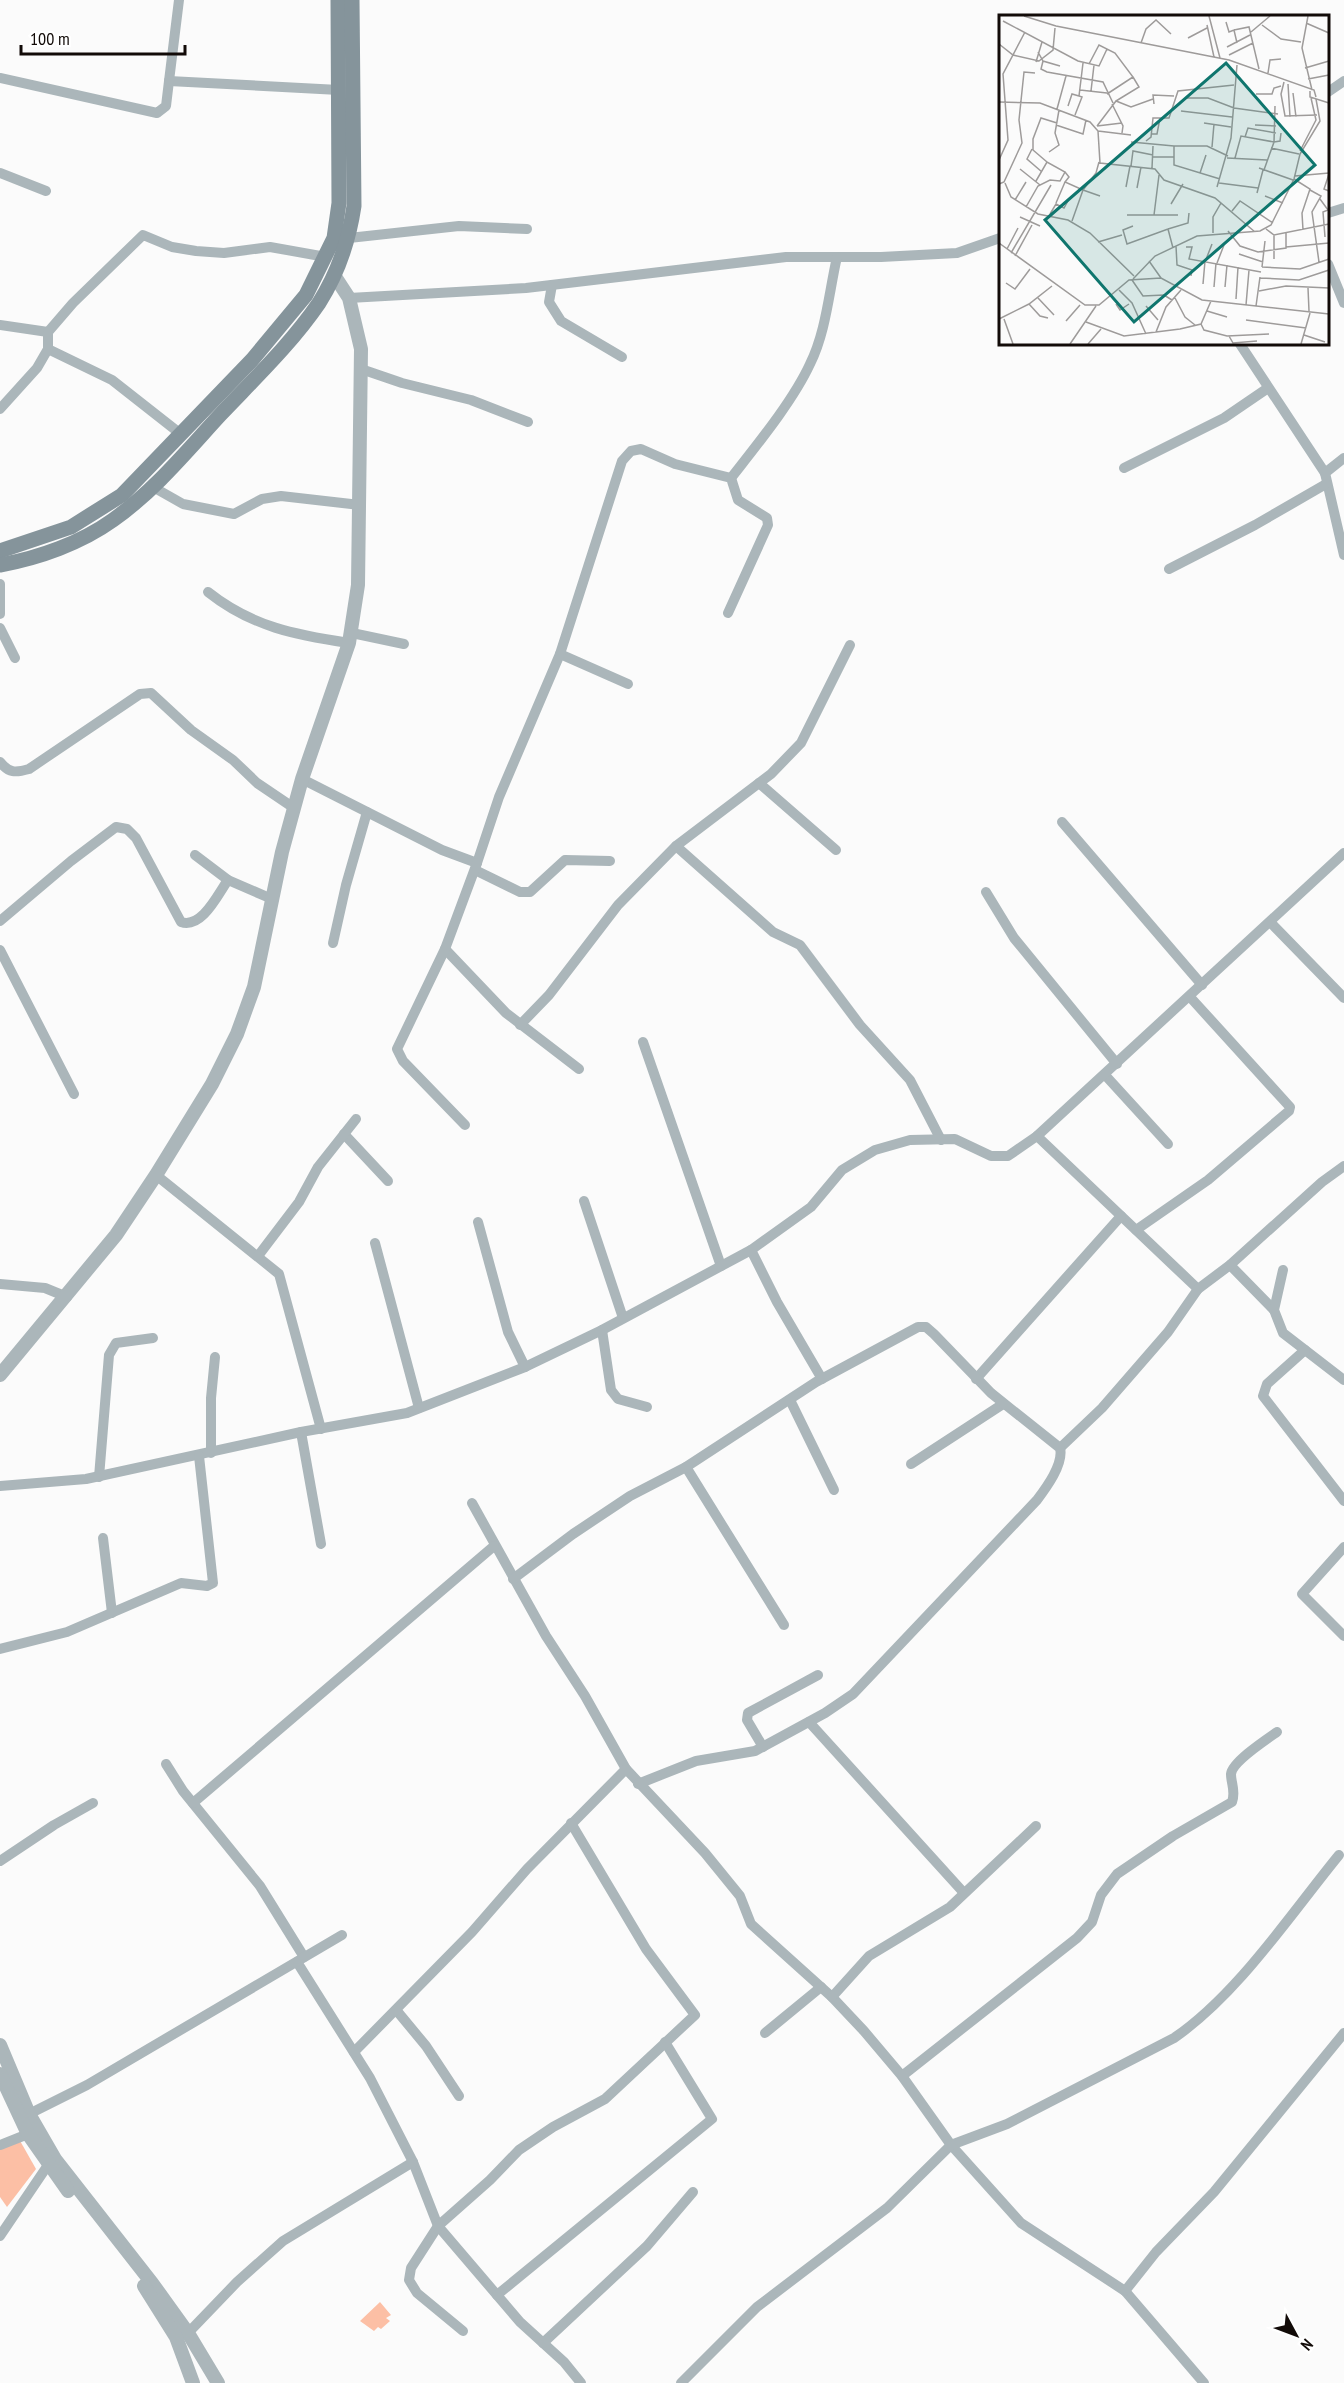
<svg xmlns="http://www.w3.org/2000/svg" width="1344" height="2383" font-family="'PT Sans Narrow',sans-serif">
<rect width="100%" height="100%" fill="#fbfbfb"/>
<g fill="#fcbfa5">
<path d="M19 2139 36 2169 7 2207 0 2197V2148Z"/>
<path d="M380 2302 391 2315 386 2318 390 2321 381 2329 378 2327 374 2331 360 2321Z"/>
</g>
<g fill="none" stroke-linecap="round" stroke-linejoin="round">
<g stroke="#abb6ba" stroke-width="10">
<path d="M0 78 157 113 166 106 169 81 339 90"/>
<path d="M169 81 179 0"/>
<path d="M1328 92 1344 81"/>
<path d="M0 173 46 191"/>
<path d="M1328 213 1344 208"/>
<path d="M349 238 459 226 527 229"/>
<path d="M1328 264 1344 303"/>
<path d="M552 285 549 302 561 321 622 357"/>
<path d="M349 298 526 288 786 257H881L957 253 1000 238"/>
<path d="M0 325 48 332"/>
<path d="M1240 344 1325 473"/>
<path d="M48 349 112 380 182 435"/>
<path d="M361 369 402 383 471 400 528 422"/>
<path d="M0 409 37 368 48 349V332L73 303 143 235 172 247 196 251 224 253 270 247 326 257"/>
<path d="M1344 458 1325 473 1344 555"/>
<path d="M1124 468 1224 418 1268 388"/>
<path d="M731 478C756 446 793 401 810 364 826 332 829 292 837 257"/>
<path d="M153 487 183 504 234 514 262 499 281 496 360 505"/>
<path d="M1169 569 1255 525 1326 484"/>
<path d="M0 584V614"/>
<path d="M208 592C252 627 296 635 349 643"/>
<path d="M0 628 15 658"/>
<path d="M352 633 404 644"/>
<path d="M560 654 628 684"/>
<path d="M0 762C9 773 15 773 29 769L140 694 151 693 191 730 233 760 257 783 294 808"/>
<path d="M302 779 442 850 477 863 499 797 560 654 622 461 631 451 641 449 675 464 731 478 738 500 767 518 768 525 728 613"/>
<path d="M759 783 836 850"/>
<path d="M1062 822 1202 985"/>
<path d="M676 846 773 932 800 945 860 1025 910 1080 941 1140"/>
<path d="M195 855 228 880 272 899"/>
<path d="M475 870 520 892H530L565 860 610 861"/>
<path d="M986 892 1014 938 1117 1064"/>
<path d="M0 921 71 861 116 827 127 829 136 838 181 922C202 929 218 894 228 880"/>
<path d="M1271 923 1344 998"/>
<path d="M333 943 346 885 367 812"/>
<path d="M445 949 506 1013 579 1069"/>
<path d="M0 950 74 1094"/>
<path d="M520 1025 549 995 618 905 676 846 771 774 801 743 850 645"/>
<path d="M643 1042 721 1266"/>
<path d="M1105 1075 1168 1144"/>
<path d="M465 1125 403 1061 397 1049 445 949 477 863"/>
<path d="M344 1134 388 1181"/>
<path d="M1037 1136 1198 1289"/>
<path d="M156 1175 279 1274 321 1429"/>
<path d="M584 1201 623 1318"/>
<path d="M478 1222 508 1332 525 1367"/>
<path d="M1136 1230 1208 1180 1289 1111 1290 1107 1190 997"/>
<path d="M375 1243 419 1408"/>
<path d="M751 1250 777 1302 822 1379"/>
<path d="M258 1256 299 1202 318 1167 356 1119"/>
<path d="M1230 1265 1274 1310"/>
<path d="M1283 1270 1274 1310 1283 1333 1344 1380"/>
<path d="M0 1284 45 1288 67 1297"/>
<path d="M602 1330 611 1390 618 1399 647 1407"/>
<path d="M1305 1350 1267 1384 1263 1396 1344 1501"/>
<path d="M976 1379 1121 1216"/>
<path d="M790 1400 834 1490"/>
<path d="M301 1432 321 1544"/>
<path d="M1060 1448 1102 1408 1168 1332 1198 1289 1230 1265 1322 1182 1344 1166"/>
<path d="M211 1453V1398L215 1357"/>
<path d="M911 1464 1003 1404"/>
<path d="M686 1467 784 1625"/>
<path d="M99 1477 109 1355 116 1343 153 1338"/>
<path d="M0 1486 86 1479 301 1432 407 1413 525 1367 602 1330 751 1250 811 1207 842 1170 875 1150 910 1140 955 1139 991 1156H1008L1037 1136 1344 853"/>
<path d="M472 1503 546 1636 585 1696 626 1769 705 1853 740 1896 751 1924 832 1997 864 2031 902 2076 951 2145 1021 2223 1125 2291 1204 2383"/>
<path d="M103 1538 112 1613"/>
<path d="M1344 1547 1302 1594 1344 1636"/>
<path d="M513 1579 573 1534 630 1496 686 1467 816 1382 918 1327H926L934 1334 991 1393 1060 1448C1064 1464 1046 1488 1037 1500L853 1694 825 1713 755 1751 696 1761 638 1784"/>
<path d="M0 1649 67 1632 181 1583 207 1586 213 1583 199 1456"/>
<path d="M809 1722 964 1893"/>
<path d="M763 1747 747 1720 748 1713 818 1675"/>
<path d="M166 1764 183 1791 260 1886 304 1957"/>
<path d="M193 1803 494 1546"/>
<path d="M0 1861 54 1825 93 1803"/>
<path d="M297 1962 370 2078 413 2162 438 2226 520 2322 564 2362 581 2383"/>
<path d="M832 1997 869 1956 950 1907 1036 1826"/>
<path d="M397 2011 426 2046 459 2096"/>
<path d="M765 2033 821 1987"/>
<path d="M354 2052 472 1932 527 1869 626 1769"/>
<path d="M902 2076 1077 1938 1092 1922 1101 1895 1117 1874 1173 1836 1232 1802C1236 1791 1231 1784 1231 1774 1232 1762 1267 1739 1277 1732"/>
<path d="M29 2114 87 2085 342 1935"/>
<path d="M0 2145 28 2134"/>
<path d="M0 2236 48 2165"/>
<path d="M1125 2291 1156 2252 1214 2192 1344 2033"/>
<path d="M497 2295 712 2119 665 2042"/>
<path d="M463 2331 417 2293 409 2280 411 2268 438 2226 490 2180 519 2150 553 2127 605 2099 695 2015 646 1949 571 1823"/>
<path d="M188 2333 237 2282 283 2241 413 2162"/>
<path d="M543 2343 647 2246 693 2192"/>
<path d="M681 2383 757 2307 887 2208 951 2145 1007 2124 1174 2038C1237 1995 1290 1915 1339 1855"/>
</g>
<g stroke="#abb6ba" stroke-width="14">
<path d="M0 1375 116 1235 156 1175 212 1084 237 1034 254 987 282 852 302 779 349 643 358 585 361 349 349 298 334 275"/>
<path d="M0 2045 29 2114 55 2159 152 2283 188 2333 218 2383"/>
<path d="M0 2074 28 2134 68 2191"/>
<path d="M144 2286 176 2337 193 2383"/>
</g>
<g stroke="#85949b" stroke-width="15">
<path d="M0 551 71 527 122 495 252 360 306 295 334 238 339 203 338 0"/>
<path d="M0 565C39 558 81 543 113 520 154 491 186 452 220 415 254 379 291 344 319 303 338 273 349 240 354 206L352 0"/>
</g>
</g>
<g transform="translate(999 15)">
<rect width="330" height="330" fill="#fbfbfb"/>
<path fill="none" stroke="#9e9b9a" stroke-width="1.5" d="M25 1 57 11 230 45 315 75 317 82M210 1 221 43M309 1 303 33 313 75M4 6 79 46 100 51 108 34M227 7 230 17 235 15 238 28M307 8 330 18M208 10 215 42M263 10 282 24 302 27M235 15 250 12 260 54M252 17 271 1M189 23 208 13M142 28 147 14 157 5 172 19M0 29 14 40 40 46 54 35 56 13M228 32 251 20M39 37 44 46 61 51M230 40 254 28M44 46 42 54 48 57 104 67 114 88M37 47 43 27M90 49 100 30 116 38 134 62 108 79M306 53 330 46M269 58 271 45 282 44M309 64 330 60M285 67 282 79 286 101 318 100M289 69 291 102M81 75 108 78M92 76 95 50M311 76V82L330 88M294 78 297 102M257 79H273L275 73 282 71M188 83H209L235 93 279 99M117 86 140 72 134 62M0 87 41 88 91 107 99 116 101 148 156 154 165 165 216 183 256 217M113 89 124 111 123 118M155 89 154 80 175 81M69 91 73 79 80 81M58 94 67 61M182 96 233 102M76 100 83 82 80 81 84 48M205 108 232 112M57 110 84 119 87 105M256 110 277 111M98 111 117 86 132 92 154 84M98 111 123 108M99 116 132 120M152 119H158L161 103M246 122 249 113 277 118M147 126 152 122 154 103H170L179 76 235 70M132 127 175 131M213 132 215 109M272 133 300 139M33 134 28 144 43 157M301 136 317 105 312 83M50 137 60 130 56 118 60 95M154 142H175M228 143 268 145M236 143 242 121 275 127 281 126 282 118M0 145 9 125 4 59 26 17M48 147 34 135V124L42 103 58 108M132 151 134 136 154 140M153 153 154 131M260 153 294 165M21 154 41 170M265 155 275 127 276 91M66 157 70 162 66 167 84 175 97 158 100 147M201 158 207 140M330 159 325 174 330 176M296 161 330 158M221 164 175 150V131H208L229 141M295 164 311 174 303 198 304 215M6 168 12 182 39 199 69 205 91 218 135 261M220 168 259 173M0 169 5 167 23 128 20 105 25 57 36 58M127 172 131 151M218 172 232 123 238 50M138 173 142 152M84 175 101 181M311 175 322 181 313 197 320 247M258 178 264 155M266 181 284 188M321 184 329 195 324 197 326 222M16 185 27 167M57 188 66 167M172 189 184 169M27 192 39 171 51 165 61 166 66 157 48 147 37 166M233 196 241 186 274 208M51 199 57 189 65 193 70 184M128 200H179M155 200 160 160M21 202 41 211M73 206 84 175M134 211 124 215 128 229 169 214 174 233M169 214 189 208 190 198M267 214 275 220 330 209M229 216 241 231 259 237 287 233V218M214 218V202L222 188M275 220V244M99 227 123 220M0 228 86 290H100L130 265 162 263 203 285 330 299M177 231 178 250 193 255 192 261M187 232H193L190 244 262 257M287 232 330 228M8 234 19 213M12 238 52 170M240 239 264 247M16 241 33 210M150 246 162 263M206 247 213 229M218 248 225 230M263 252 301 254 330 244M263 252 266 226M261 263 300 265 330 255M134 264 156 241 198 221 261 216 272 210 295 164 301 139 321 106 317 84M133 265 144 281 165 280 173 285M7 268 16 274 31 254M204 269 206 246M215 272 217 248M226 272 228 250M309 273 310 296M120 275 133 288 147 319M260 276 287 271 330 273M39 283 55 300M176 283 186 302 196 310M237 284 239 252M30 289 41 301 49 303M117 289 121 295 130 289M247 290 250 255M147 291 159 305M257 291 261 262M208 296 228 302M0 304 30 289 53 271M5 304 14 329M247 305 307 313M67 306 81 290M87 307 125 321 181 314 202 309 212 286M202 309 205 315 228 321 270 319M157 317 167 292 182 275M305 320 326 327M230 321 234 328 258 326M71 329 97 291M89 329 102 314M302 329 311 298"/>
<path fill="#0f766e" fill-opacity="0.15" stroke="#0f766e" stroke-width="3" d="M227 48 316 150 135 307 46 205Z"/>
<rect width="330" height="330" fill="none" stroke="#120b08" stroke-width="3"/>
</g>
<g transform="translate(1296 2335) rotate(131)" stroke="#ffffff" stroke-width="4.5" paint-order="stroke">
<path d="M0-4.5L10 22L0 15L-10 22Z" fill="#120b08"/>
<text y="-9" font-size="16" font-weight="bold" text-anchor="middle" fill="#120b08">N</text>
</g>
<path d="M21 45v9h164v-9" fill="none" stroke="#120b08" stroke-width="3"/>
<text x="30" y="45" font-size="18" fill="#120b08" stroke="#ffffff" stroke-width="4.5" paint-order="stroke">100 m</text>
</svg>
